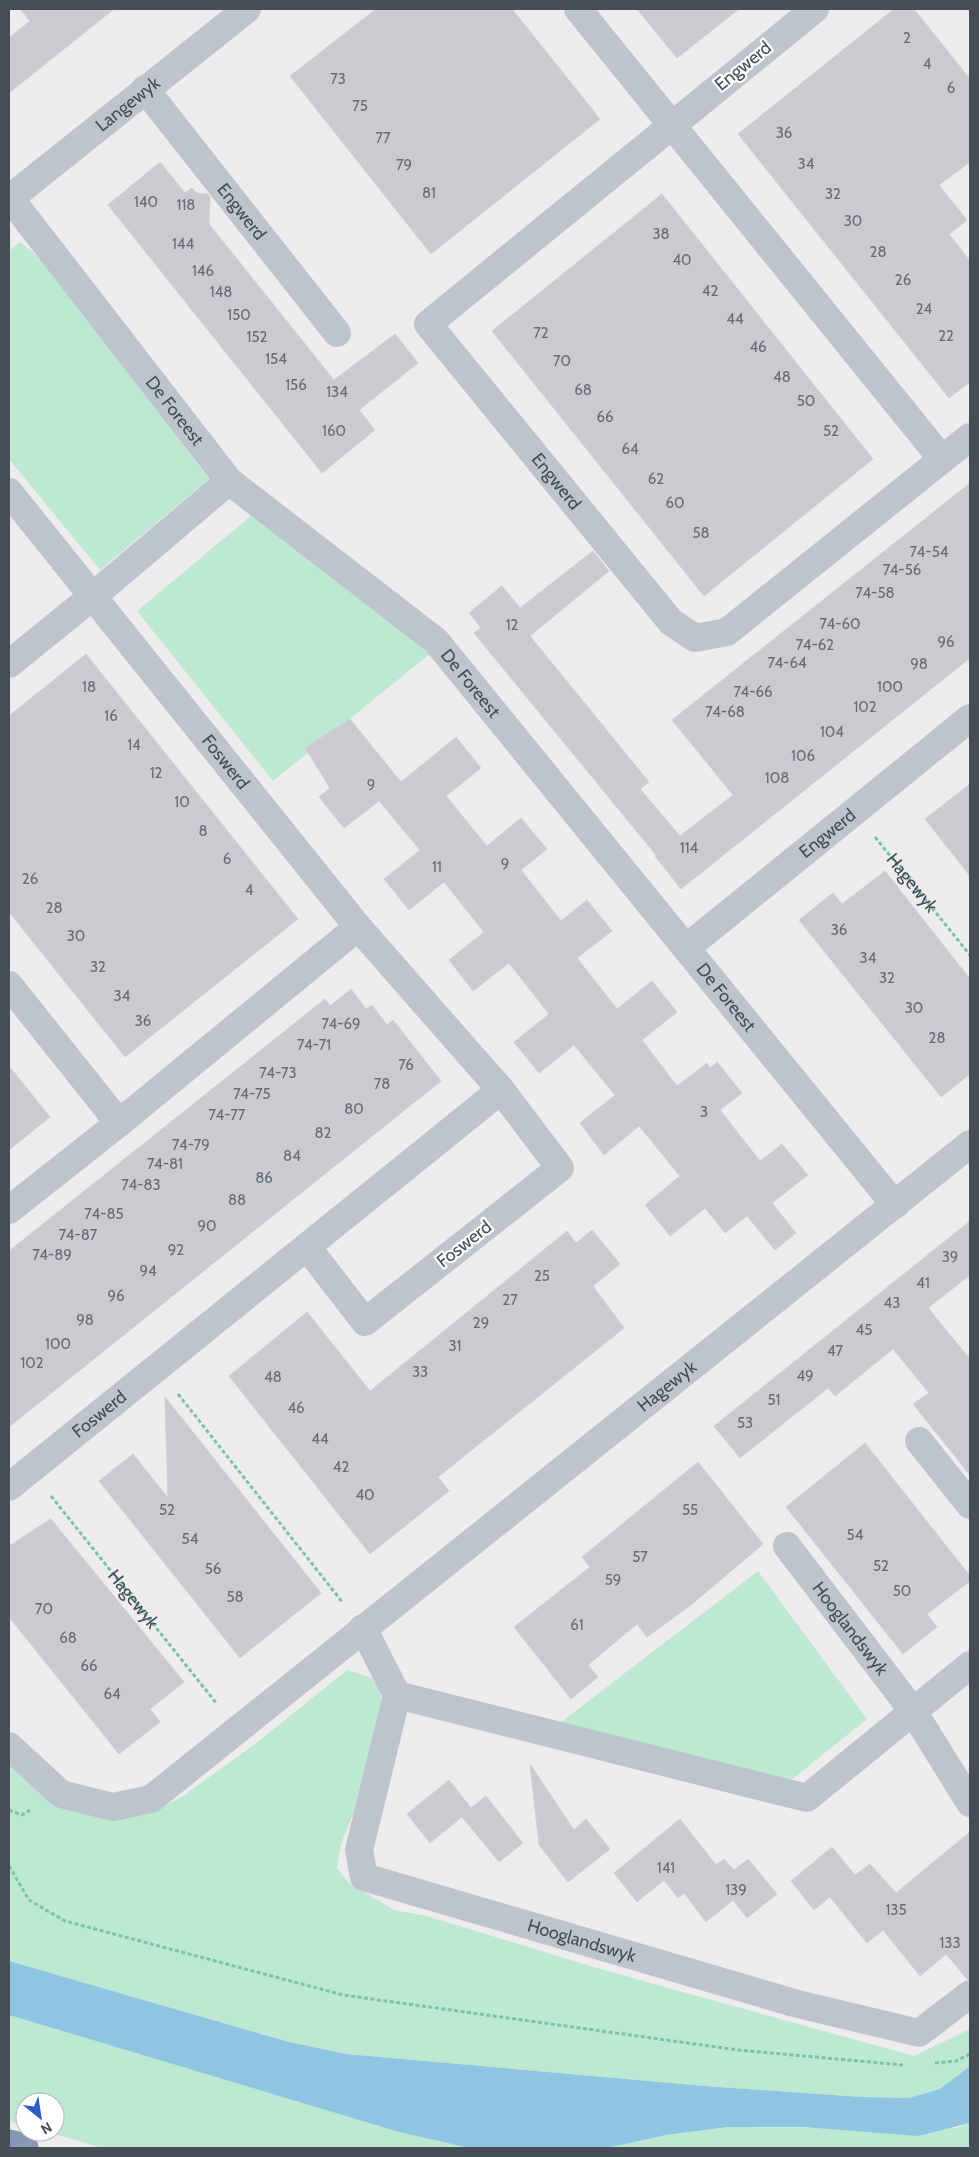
<svg xmlns="http://www.w3.org/2000/svg" width="979" height="2157" font-family="Cabin,sans-serif">
<rect width="100%" height="100%" fill="#eeecec"/>
<g fill="#bde9d3">
<path d="M20 242 42 260 209 479 100 570 9 459V251Z"/>
<path d="M252 515 431 653 273 781 137 611Z"/>
<path d="M758 1571 867 1719 765 1801 539 1739Z"/>
<path d="M347 1670 373 1678 379 1686 383 1708 379 1750 341 1844 337 1868 349 1883 394 1910 427 1916 600 1969 914 2056 970 2029V2066L940 2089 909 2098 861 2097 705 2086 346 2054 289 2042 9 1961V1758L66 1805 156 1811 183 1796 255 1744Z"/>
<path d="M9 2015 399 2132 469 2148H103L47 2132H55V2102H25V2126L9 2121Z"/>
<path d="M970 2123V2148H607L666 2135 728 2127 957 2128Z"/>
</g>
<path fill="#8ec6e2" d="M9 1961 289 2042 346 2054 705 2086 861 2097 909 2098 940 2089 970 2066V2123L918 2136 804 2127H728L666 2135 607 2148H469L399 2132 9 2015Z"/>
<g fill="#cacad0" stroke="#d0d1d7">
<path d="M20 9H114L9 93V38L30 21Z"/>
<path d="M376 9H512L600 119 431 254 290 76Z"/>
<path d="M637 9H739L677 58Z"/>
<path d="M894 9H914L970 79V162L939 185 967 220 949 234 970 261V382L949 398 738 134Z"/>
<path d="M160 162 185 193 192 188 197 193 208 194 210 197 209 224 334 380 395 334 418 363 359 410 375 430 322 473 108 205Z"/>
<path d="M662 194 873 459 704 596 492 331Z"/>
<path d="M970 483V658L681 889 655 856 656 855 474 633 481 628 469 613 502 586 520 608 593 551 609 571 530 636 649 782 640 789 680 836 733 795 672 720Z"/>
<path d="M86 654 298 919 125 1057 9 912V716Z"/>
<path d="M350 719 401 782 456 737 481 768 446 796 487 846 521 818 547 849 521 870 561 921 587 900 612 931 577 958 617 1009 652 981 677 1012 642 1040 677 1086 707 1063 710 1068 717 1062 742 1093 720 1110 760 1161 782 1144 808 1175 772 1203 796 1233 775 1250 747 1216 725 1233 705 1208 670 1236 645 1205 680 1176 639 1126 604 1155 580 1123 615 1095 574 1045 539 1073 514 1042 549 1014 509 963 473 991 449 960 484 932 444 882 409 910 384 879 420 850 379 801 344 828 319 797 330 788 305 748Z"/>
<path d="M970 784V876L925 819Z"/>
<path d="M885 871 970 979V1074L941 1097 799 920 833 893 842 904Z"/>
<path d="M351 989 366 1009 372 1005 387 1025 393 1020 441 1081 9 1427V1251L325 999 330 1006Z"/>
<path d="M9 1066 50 1117 9 1150Z"/>
<path d="M970 1221V1275L928 1308 970 1359V1475L913 1404 929 1393 893 1349 835 1396 828 1388 740 1458 714 1426Z"/>
<path d="M592 1230 620 1264 593 1286 624 1328 438 1477 449 1491 370 1554 229 1376 307 1312 370 1391 567 1231 576 1243Z"/>
<path d="M165 1397 321 1593 240 1658 99 1481 133 1454 168 1498Z"/>
<path d="M865 1443 970 1576V1581L927 1614 937 1627 903 1654 786 1507Z"/>
<path d="M698 1462 763 1544 691 1605 647 1637 637 1624 588 1665 598 1677 571 1699 514 1627 590 1567 582 1557Z"/>
<path d="M51 1519 184 1682 150 1709 160 1722 119 1754 9 1617V1546Z"/>
<path d="M530 1764 574 1830 586 1819 610 1849 568 1882 539 1845Z"/>
<path d="M449 1780 471 1808 486 1796 523 1843 499 1862 462 1817 430 1843 407 1814Z"/>
<path d="M680 1819 716 1865 724 1859 734 1870 748 1859 777 1894 747 1918 733 1900 706 1922 684 1893 678 1898 664 1880 637 1902 614 1873Z"/>
<path d="M970 1832V1979H967L946 1954 920 1976 883 1930 867 1943 830 1897 814 1910 791 1881 832 1847 855 1875 870 1864 896 1893Z"/>
</g>
<g fill="none" stroke-linecap="round" stroke-linejoin="round">
<defs>
<path id="highway" d="M9 2144 24 2148"/>
</defs>
<use href="#highway" stroke="#7383a2" stroke-width="29"/>
<g stroke="#79c3a8" stroke-width="3" stroke-dasharray="4 2.5" stroke-linecap="butt">
<path id="s1" d="M875 837 970 955"/>
<path d="M178 1394 343 1603"/>
<path id="s2" d="M51 1496 217 1704"/>
<path d="M9 1810 22 1815 30 1810"/>
<path d="M9 1866 29 1900 65 1921 343 1995 738 2050 903 2065"/>
<path d="M935 2063 956 2061 970 2054"/>
</g>
<g stroke="#bec4cd" stroke-width="28">
<path d="M578 9 942 459"/>
<path id="s3" d="M815 9 428 324 671 622 695 638 727 632 970 437"/>
<path id="s4" d="M145 89 337 333"/>
<path id="s5" d="M10 198 229 481 436 641 895 1205"/>
<path id="s6" d="M9 199 247 9"/>
<path id="s7" d="M9 492 358 927 501 1090 560 1168 365 1322 307 1247"/>
<path d="M9 664 93 596 229 481"/>
<path id="s8" d="M686 948 970 718"/>
<path d="M9 985 119 1123"/>
<path d="M9 1210 119 1123 358 927"/>
<path d="M919 1441 970 1505"/>
<path id="s9" d="M9 1487 501 1090"/>
<path id="s10" d="M787 1546 913 1711 970 1803"/>
<path id="s11" d="M363 1628 397 1695 359 1850 364 1877 794 2003 919 2033 970 1994"/>
<path d="M397 1695 807 1798 970 1665"/>
<path id="s12" d="M9 1746 61 1794 113 1807 151 1799 970 1144"/>
</g>
<use href="#highway" stroke="#8798b6" stroke-width="28"/>
</g>
<g text-anchor="middle" stroke-width="4.5" stroke-linejoin="round" paint-order="stroke">
<g font-size="15" fill="#676c75">
<text x="907" y="43">2</text>
<text x="927" y="69">4</text>
<text x="338" y="84">73</text>
<text x="951" y="93">6</text>
<text x="360" y="111">75</text>
<text x="784" y="138">36</text>
<text x="383" y="143">77</text>
<text x="806" y="169">34</text>
<text x="404" y="170">79</text>
<text x="429" y="198">81</text>
<text x="833" y="199">32</text>
<text x="146" y="207">140</text>
<text x="186" y="210">118</text>
<text x="853" y="226">30</text>
<text x="661" y="239">38</text>
<text x="183" y="249">144</text>
<text x="878" y="257">28</text>
<text x="682" y="265">40</text>
<text x="203" y="276">146</text>
<text x="903" y="285">26</text>
<text x="710" y="296">42</text>
<text x="221" y="297">148</text>
<text x="924" y="314">24</text>
<text x="239" y="320">150</text>
<text x="735" y="324">44</text>
<text x="541" y="338">72</text>
<text x="946" y="341">22</text>
<text x="257" y="342">152</text>
<text x="758" y="352">46</text>
<text x="276" y="364">154</text>
<text x="562" y="366">70</text>
<text x="782" y="382">48</text>
<text x="296" y="390">156</text>
<text x="583" y="395">68</text>
<text x="337" y="397">134</text>
<text x="806" y="406">50</text>
<text x="605" y="422">66</text>
<text x="334" y="436">160</text>
<text x="831" y="436">52</text>
<text x="630" y="454">64</text>
<text x="656" y="484">62</text>
<text x="675" y="508">60</text>
<text x="701" y="538">58</text>
<text x="929" y="557">74-54</text>
<text x="902" y="575">74-56</text>
<text x="875" y="598">74-58</text>
<text x="840" y="629">74-60</text>
<text x="512" y="630">12</text>
<text x="946" y="647">96</text>
<text x="815" y="650">74-62</text>
<text x="787" y="668">74-64</text>
<text x="919" y="669">98</text>
<text x="89" y="692">18</text>
<text x="890" y="692">100</text>
<text x="753" y="697">74-66</text>
<text x="865" y="712">102</text>
<text x="725" y="717">74-68</text>
<text x="111" y="721">16</text>
<text x="832" y="737">104</text>
<text x="134" y="750">14</text>
<text x="803" y="761">106</text>
<text x="156" y="778">12</text>
<text x="777" y="783">108</text>
<text x="371" y="790">9</text>
<text x="182" y="807">10</text>
<text x="203" y="836">8</text>
<text x="689" y="853">114</text>
<text x="227" y="864">6</text>
<text x="505" y="869">9</text>
<text x="437" y="872">11</text>
<text x="30" y="884">26</text>
<text x="249" y="895">4</text>
<text x="54" y="913">28</text>
<text x="839" y="935">36</text>
<text x="76" y="941">30</text>
<text x="868" y="963">34</text>
<text x="98" y="972">32</text>
<text x="887" y="983">32</text>
<text x="122" y="1001">34</text>
<text x="914" y="1013">30</text>
<text x="143" y="1026">36</text>
<text x="341" y="1029">74-69</text>
<text x="937" y="1043">28</text>
<text x="314" y="1050">74-71</text>
<text x="406" y="1070">76</text>
<text x="278" y="1078">74-73</text>
<text x="382" y="1089">78</text>
<text x="252" y="1099">74-75</text>
<text x="354" y="1114">80</text>
<text x="704" y="1117">3</text>
<text x="227" y="1120">74-77</text>
<text x="323" y="1138">82</text>
<text x="191" y="1150">74-79</text>
<text x="292" y="1161">84</text>
<text x="165" y="1169">74-81</text>
<text x="264" y="1183">86</text>
<text x="141" y="1190">74-83</text>
<text x="237" y="1205">88</text>
<text x="104" y="1219">74-85</text>
<text x="207" y="1231">90</text>
<text x="78" y="1240">74-87</text>
<text x="176" y="1255">92</text>
<text x="52" y="1260">74-89</text>
<text x="950" y="1262">39</text>
<text x="148" y="1276">94</text>
<text x="542" y="1281">25</text>
<text x="923" y="1288">41</text>
<text x="116" y="1301">96</text>
<text x="510" y="1305">27</text>
<text x="892" y="1308">43</text>
<text x="85" y="1325">98</text>
<text x="481" y="1328">29</text>
<text x="864" y="1335">45</text>
<text x="58" y="1349">100</text>
<text x="455" y="1351">31</text>
<text x="835" y="1356">47</text>
<text x="32" y="1368">102</text>
<text x="420" y="1377">33</text>
<text x="805" y="1381">49</text>
<text x="273" y="1382">48</text>
<text x="774" y="1405">51</text>
<text x="296" y="1413">46</text>
<text x="745" y="1428">53</text>
<text x="320" y="1444">44</text>
<text x="341" y="1472">42</text>
<text x="365" y="1500">40</text>
<text x="167" y="1515">52</text>
<text x="690" y="1515">55</text>
<text x="855" y="1540">54</text>
<text x="190" y="1544">54</text>
<text x="640" y="1562">57</text>
<text x="881" y="1571">52</text>
<text x="213" y="1574">56</text>
<text x="613" y="1585">59</text>
<text x="902" y="1596">50</text>
<text x="235" y="1602">58</text>
<text x="44" y="1614">70</text>
<text x="577" y="1630">61</text>
<text x="68" y="1643">68</text>
<text x="89" y="1671">66</text>
<text x="112" y="1699">64</text>
<text x="666" y="1873">141</text>
<text x="736" y="1895">139</text>
<text x="896" y="1915">135</text>
<text x="950" y="1948">133</text>
</g>
<g font-size="18" fill="#464d57" stroke="#fff">
<text transform="translate(743 66) rotate(-39)" y="6">Engwerd</text>
<text dy="6" stroke="none"><textPath href="#s6" startOffset="152">Langewyk</textPath></text>
<text dy="6" stroke="none"><textPath href="#s4" startOffset="156">Engwerd</textPath></text>
<text dy="6" stroke="none"><textPath href="#s5" startOffset="269">De Foreest</textPath></text>
<text dy="6" stroke="none"><textPath href="#s3" startOffset="702">Engwerd</textPath></text>
<text dy="6" stroke="none"><textPath href="#s5" startOffset="674">De Foreest</textPath></text>
<text dy="6" stroke="none"><textPath href="#s7" startOffset="346">Foswerd</textPath></text>
<text dy="6" stroke="none"><textPath href="#s8" startOffset="182">Engwerd</textPath></text>
<text dy="6" stroke="none"><textPath href="#s1" startOffset="59">Hagewyk</textPath></text>
<text dy="6" stroke="none"><textPath href="#s5" startOffset="1079">De Foreest</textPath></text>
<text transform="translate(464 1244) rotate(-38)" y="6">Foswerd</text>
<text dy="6" stroke="none"><textPath href="#s12" startOffset="824">Hagewyk</textPath></text>
<text dy="6" stroke="none"><textPath href="#s9" startOffset="116">Foswerd</textPath></text>
<text dy="6" stroke="none"><textPath href="#s2" startOffset="132">Hagewyk</textPath></text>
<text dy="6" stroke="none"><textPath href="#s10" startOffset="104">Hooglandswyk</textPath></text>
<text dy="6" stroke="none"><textPath href="#s11" startOffset="489">Hooglandswyk</textPath></text>
</g>
</g>
<rect width="979" height="2157" fill="none" stroke="#464d57" stroke-width="20"/>
<g transform="translate(40 2117) rotate(150)"><circle r="24" fill="#ffffff" stroke="#b5b8bc"/>
<path d="M0-4L9 19L0 12L-9 19Z" fill="#2a5bca"/>
<text y="-8" font-size="14" font-weight="bold" text-anchor="middle" fill="#464d57">N</text>
</g>
</svg>
